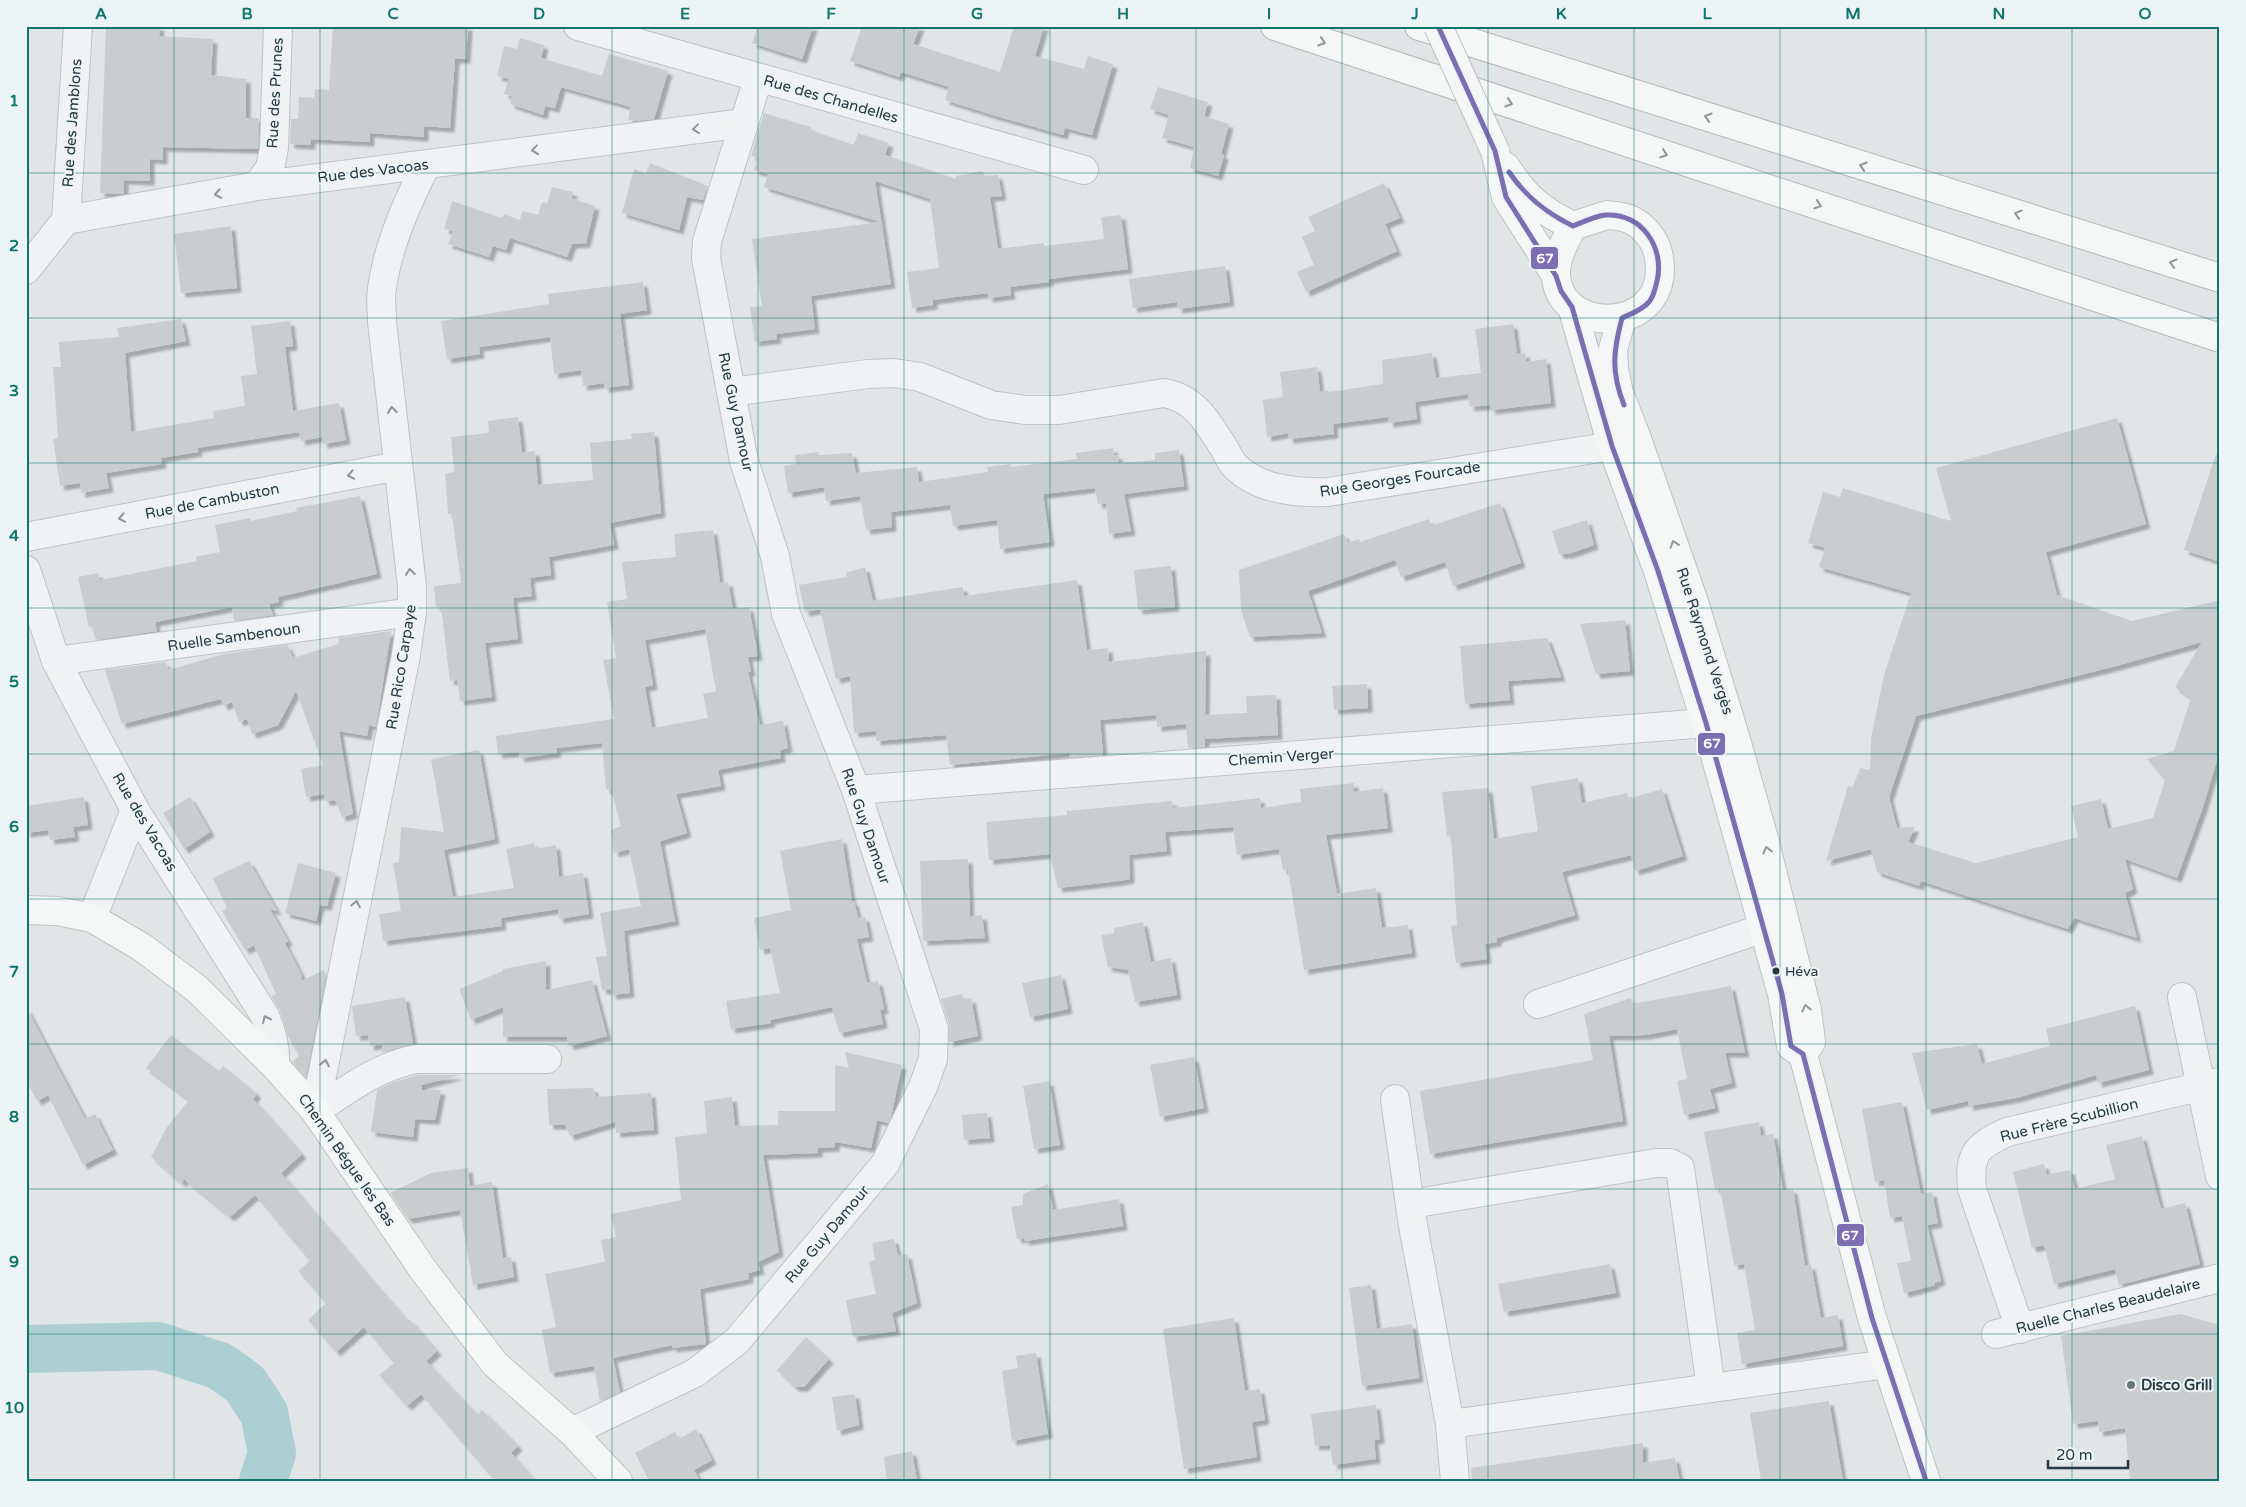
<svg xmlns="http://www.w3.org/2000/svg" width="2246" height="1507" font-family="'Varela Round',sans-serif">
<defs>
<filter id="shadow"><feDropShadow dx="4.5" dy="4.5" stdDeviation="1" flood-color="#0004"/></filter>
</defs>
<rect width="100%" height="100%" fill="#e1e5e6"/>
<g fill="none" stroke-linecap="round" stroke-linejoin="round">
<path stroke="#accfd4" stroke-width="48" d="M26 1349 158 1346 220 1366 245 1384 264 1413 272 1453 263 1481"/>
</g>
<g fill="#c9cdce" fill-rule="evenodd" filter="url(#shadow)">
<path d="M106 26H160L159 36 213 39 211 75 246 79V118H259L258 149 163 147V160L150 159V181L124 180V194L100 193Z"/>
<path d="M333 26H468L466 59H455L450 128 424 126V137L370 133V142L311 139V145L290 144 291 119H298L299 97 314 98 315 89 329 90Z"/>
<path d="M758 26H813L802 59 752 43Z"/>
<path d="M862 26H920L913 44 1000 72 1014 26H1044L1035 56 1084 69 1088 56 1113 64 1092 135 1065 128 1063 135 996 116 945 100 949 87 901 72 899 77 850 61Z"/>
<path d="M520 38 544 45 541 58 602 76 609 54 668 71 654 119 634 121 628 119 631 107 561 87 555 108 545 106 543 115 510 104 512 96 504 94 509 79 497 76 504 46 517 49Z"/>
<path d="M1158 87 1208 102 1204 116 1229 124 1221 154 1224 155 1218 176 1190 168 1194 147 1162 138 1169 115 1150 109Z"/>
<path d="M764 113 811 127 810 130 854 145 858 133 889 143 885 155 956 179V176L983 171 984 176 998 175 1002 196 990 197 998 249 1044 243V246L1104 239 1101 217 1121 215 1128 269 1049 279V282L1010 287 1011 295 988 298V293L955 297 933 300V305L912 308 907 272 939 268 930 199 875 181 891 284 811 296 815 329 776 334 777 339 755 342 750 307 762 306 755 259H758H755L752 239 880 222 764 187 768 174 754 170 758 158 751 156Z"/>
<path d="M650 163 708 186 703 200 687 197 679 230 622 213 634 169 646 173Z"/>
<path d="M1384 183 1400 218 1385 224 1397 251 1306 292 1297 272 1314 265 1302 237 1315 231 1308 217Z"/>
<path d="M552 187 573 192 571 198 595 206 586 243 572 244 567 257 510 238 506 250 493 246 489 257 448 244 453 231 444 229 452 201 502 218 504 214 520 220 522 211 538 215 542 202 547 203Z"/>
<path d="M231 226 237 288 181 293 174 234Z"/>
<path d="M1225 266 1230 302 1178 309 1177 302 1133 308 1129 279Z"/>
<path d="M643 282 647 310 620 314 629 385 604 388V383L583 386 581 370 554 374 550 337 479 347 480 354 447 359 441 321 549 304 548 294Z"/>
<path d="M181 319 186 341 125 353 131 432 214 418 213 411 245 406 241 376 257 374 251 326 290 321 293 346 285 347 293 411 339 403 346 440 323 444 322 437 301 441 299 432 197 448 198 452 161 458 162 464 106 473 109 488 81 493 80 483 60 486 53 439 58 438 53 367H61L59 342 119 337 117 328Z"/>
<path d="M1513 324 1517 354 1525 353 1526 362 1546 359 1551 403 1491 410 1490 405 1470 407 1468 394 1415 402 1417 419 1389 423 1388 417 1333 424 1334 434 1289 439 1288 433 1267 437 1263 400 1283 397 1280 372 1317 367 1320 392 1328 390 1329 392 1383 384 1382 360 1432 353 1436 378 1481 373 1475 329Z"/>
<path d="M518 417 522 453 535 451 538 485 593 480 590 443 632 439 631 434 654 432 661 513 610 523 614 545 549 557 551 575 530 578 532 596 513 598 518 639 485 643 492 697 460 701 457 680 450 681 441 607H436L434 586 461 583 452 514H448L445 474 454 472 451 437 489 433 488 421Z"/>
<path d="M2117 418 2146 524 2046 552 2057 595 2132 621 2220 600V750L2203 807 2177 878 2125 859 2133 889 2125 893 2137 938 2074 918 2068 929 1921 881 1919 886 1877 872 1871 849 1826 861 1848 786 1853 787 1860 768 1870 770 1871 738 1884 675 1911 593 1819 567 1825 548 1808 543 1823 492 1840 497 1843 488 1951 521 1936 468ZM2202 642 2175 687 2191 698 2174 751 2147 759 2165 780 2153 818 2108 829 2101 799 2071 806 2078 837 1976 863 1908 842 1915 827 1897 828 1889 797 1916 716 2116 666Z"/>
<path d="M1113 448 1114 455H1118L1119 463 1155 460V453L1179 450 1184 486 1124 494 1131 531 1109 534 1106 503 1098 504 1095 488 1043 494 1050 542 1000 549 997 520 953 526 950 505 891 512 892 527 866 530 860 496 826 501 824 487 788 493 784 466 796 464 795 455 819 452V455L852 453 856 473 917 467 919 482 988 472 987 467 1010 464 1011 467 1077 459 1076 453Z"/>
<path d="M2216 454 2220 455V562L2184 550Z"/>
<path d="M360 496 377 574 278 597 279 602 269 604 273 615 234 621 232 607 155 622 157 631 96 640 92 626 89 627 78 577 98 573 100 580 197 561 196 557 220 552 215 525 250 518 251 521 297 511 296 508Z"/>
<path d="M1500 503 1521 563 1453 586 1445 562 1401 577 1395 560 1308 591 1322 633 1250 637 1241 610 1239 570 1344 534 1348 543 1359 539 1360 542 1429 519 1431 526Z"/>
<path d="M1587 520 1594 545 1568 554H1559L1552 531Z"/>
<path d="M713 530 720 583 728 582 733 609 749 607 758 656 748 657 751 672H748L760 725 783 721 788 748 780 750 781 758 718 770 721 786 676 794 687 833 660 841 675 921 624 931 630 993 612 995 611 989 602 990 596 957 607 956 600 913 641 906 629 849 614 853 611 830 621 826 611 789 606 790 602 743 556 748 557 753 520 758 519 752 498 754 496 736 614 719 603 660 616 658 607 602 627 599 622 562 676 557 674 534ZM705 629 716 691 703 694 708 718 652 728 645 687 653 685 645 640Z"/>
<path d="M1171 566 1175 607 1138 610 1134 570Z"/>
<path d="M865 567 873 601 963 587 964 596 1077 580 1087 650 1108 648 1109 662 1206 651 1205 715 1247 713 1246 696 1276 695 1278 735 1205 739V747L1188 748 1186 724 1157 727 1156 715 1100 720 1103 755 1069 758V753L950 765 946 735 876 741V731L854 733 850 676 836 679 820 609 805 612 799 585 847 577 846 573Z"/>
<path d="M1625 620 1630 671 1596 674 1580 624Z"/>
<path d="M391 631 376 727 369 725 367 736 339 731 353 814 342 817 335 800 325 801 324 794 306 797 301 769 323 765 296 691 278 725 252 734 247 719 239 722 232 702 223 706 221 699 122 724 105 670 166 662 168 670 224 654 287 645 293 658 338 644 339 638Z"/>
<path d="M1547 638 1561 677 1508 681 1510 700 1465 704 1460 646Z"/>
<path d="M1367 684 1368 708 1334 710 1332 686Z"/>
<path d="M479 750 495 839 444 850 453 897 514 888 506 849 534 843 535 849 556 845 559 877 583 873 589 914 559 919 558 909 501 918 502 926 383 941 379 914 401 911 393 863 399 862 401 827 444 832 431 759Z"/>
<path d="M1578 778 1582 803 1627 793 1628 799 1662 789 1683 856 1635 871 1631 855 1562 872 1575 915 1497 938V942L1485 944 1487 959 1456 963 1451 926 1457 925 1451 836H1447L1442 792 1488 788 1494 839 1538 831 1531 786Z"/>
<path d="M1354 783V792L1383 788 1388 828 1326 835 1337 894 1376 888 1382 928 1408 925 1412 953 1304 970 1288 869 1283 870 1279 849 1237 855 1233 827 1165 832 1167 851 1129 855 1130 879 1119 881 1058 888 1050 854 989 860 986 822 1067 815V811L1172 801 1173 808 1260 798 1261 808 1301 802 1300 789Z"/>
<path d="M84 797 88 825 73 827 75 837 50 840 48 830 26 833V806Z"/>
<path d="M190 797 210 832 184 849 163 813Z"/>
<path d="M842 839 852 902 854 901 858 918 865 917 869 937 857 939 867 983 878 981 884 1009 880 1010 883 1024 839 1033 832 1007 770 1020 771 1023 731 1029 726 1001 780 993 770 948 760 950 754 918 791 910 780 851Z"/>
<path d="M968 859 970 917 982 915 985 938 923 941 920 861Z"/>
<path d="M249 861 277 911 270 909 288 941 285 943 302 976 301 981 324 970 326 975 306 1077 292 1062 299 1056 288 1036 280 1010 271 996 276 994 254 945 245 950 222 911 227 908 213 878Z"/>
<path d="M298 863 336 873 327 906 320 905 316 921 285 913Z"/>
<path d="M1143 922 1151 962 1171 958 1177 995 1135 1002 1128 970 1108 967 1101 935 1114 933V928Z"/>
<path d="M546 961V990L592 980 607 1036 569 1046 567 1037H503V1007L471 1020 459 989 503 971V969Z"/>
<path d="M1061 975 1068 1009 1030 1017 1022 983Z"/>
<path d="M1731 986 1745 1053H1725L1732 1083 1710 1089 1715 1108 1684 1115 1677 1081 1687 1079 1677 1029 1645 1035 1609 1036 1623 1121 1430 1154 1420 1091 1593 1060 1584 1014 1631 998 1632 1004Z"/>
<path d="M962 994 964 1000 971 998 978 1036 949 1042V1024L941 999Z"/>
<path d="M405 997 413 1044 381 1053 383 1044 370 1046 368 1035 356 1036 352 1006Z"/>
<path d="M2135 1006 2149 1070 2098 1083 2096 1075 2016 1098 1969 1106 1968 1101 1927 1110 1912 1053 1977 1044 1982 1064 2050 1046 2046 1029Z"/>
<path d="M26 1007 85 1119 95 1114 113 1150 83 1165 48 1095 37 1101 26 1080Z"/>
<path d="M171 1035 219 1071 223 1066 257 1094 253 1099 302 1154 281 1173 407 1321 409 1319 437 1351 426 1361 477 1415 482 1410 518 1446 511 1453 535 1481H495L421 1394 407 1406 379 1375 394 1363 364 1327 336 1352 308 1320 326 1303 298 1271 310 1261 255 1195 230 1217 184 1179 182 1183 151 1157 167 1127 189 1100 146 1068Z"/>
<path d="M845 1052 902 1065 891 1117 888 1123 877 1120 871 1148 835 1142V1147L818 1148V1153L763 1155 779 1252 758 1262 760 1270 748 1273 749 1279 700 1289 706 1344 672 1348V1345L613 1358 620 1392 600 1401 594 1366 550 1373 542 1330 556 1327 545 1274 605 1262 601 1240 616 1237 611 1214 681 1200 675 1137 707 1133 704 1101 732 1097 735 1126 778 1125V1111H835V1065L849 1068Z"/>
<path d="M1194 1057 1204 1108 1160 1117 1150 1065Z"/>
<path d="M418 1075H460L421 1085 422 1090H441L435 1120 415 1119 413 1137 371 1132 377 1090 394 1082Z"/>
<path d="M1049 1081 1060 1145 1034 1149 1023 1086Z"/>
<path d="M593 1088 596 1097 651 1093 654 1130 616 1133 615 1122 570 1136 565 1125H549L547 1089Z"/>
<path d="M1902 1102 1921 1194 1932 1192 1938 1223 1927 1225 1941 1281 1934 1283 1935 1285 1904 1293 1897 1263 1911 1261 1902 1216 1890 1218 1884 1180 1875 1182 1862 1109Z"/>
<path d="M987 1113 990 1138 964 1140 962 1115Z"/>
<path d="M1759 1122 1761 1136 1773 1134 1783 1191 1793 1189 1805 1266 1811 1265 1821 1318 1838 1315 1843 1346 1742 1364 1737 1333 1755 1330 1744 1264 1734 1265 1720 1188 1715 1189 1704 1132Z"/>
<path d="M2142 1136 2161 1209 2185 1203 2200 1264 2119 1285 2115 1269 2054 1284 2044 1245 2032 1248 2013 1172 2044 1164 2047 1175 2070 1170 2075 1189 2115 1179 2106 1145Z"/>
<path d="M468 1168 470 1186 492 1182 503 1258 511 1257 514 1277 473 1285 460 1210 408 1219 390 1193 431 1173Z"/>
<path d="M1048 1184 1053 1210 1119 1199 1123 1226 1025 1241 1024 1238 1017 1239 1011 1207 1023 1205V1194Z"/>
<path d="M894 1239 898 1256 907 1254 917 1303 892 1313 896 1331 853 1337 846 1300 876 1294 869 1262 875 1260 872 1243Z"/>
<path d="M1610 1264 1616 1293 1504 1312 1498 1284Z"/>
<path d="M1371 1285 1377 1329 1412 1324 1419 1378 1362 1386 1349 1288Z"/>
<path d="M2180 1314 2220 1325V1481H2130L2125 1428 2099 1432 2098 1421 2073 1424 2061 1336Z"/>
<path d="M1234 1318 1245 1391 1260 1389 1265 1420 1252 1422 1257 1457 1184 1469 1163 1329Z"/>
<path d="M806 1337 829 1359 804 1387H795L777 1370Z"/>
<path d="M1036 1353 1048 1434 1012 1441 1002 1371 1018 1368 1016 1356Z"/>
<path d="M855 1394 859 1425 837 1431 832 1397Z"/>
<path d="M1829 1401 1843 1481H1761L1750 1413Z"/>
<path d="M1376 1405 1380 1439 1374 1440 1376 1459 1333 1465 1330 1445 1315 1446 1311 1414Z"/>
<path d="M696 1429 712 1460 694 1470 700 1481H649L635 1453 675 1432 679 1439Z"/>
<path d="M1643 1443V1463L1675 1458 1680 1481H1472L1471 1468Z"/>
<path d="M912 1451 917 1481H887L884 1457Z"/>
</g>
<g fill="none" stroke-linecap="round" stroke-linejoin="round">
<defs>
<g id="street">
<path d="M578 26 1084 170"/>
<path d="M257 186 270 168 274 148 278 26"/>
<path d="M66 220 78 26"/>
<path d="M26 270 66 220 257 186 744 123"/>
<path d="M731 392 868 374 894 373 920 377 991 405 1025 410H1059L1164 393C1195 398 1208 423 1224 448 1227 453 1230 460 1234 465 1258 490 1296 493 1328 492L1612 446 1635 437"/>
<path d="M26 537 398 466"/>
<path d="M26 570 56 661 135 810 265 1016C272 1033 276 1047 275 1066"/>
<path d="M56 661 412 612"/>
<path d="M856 790 1706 723"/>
<path d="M92 918 135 810"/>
<path d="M2182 997 2220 1176"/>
<path d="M1538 1004 1764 928"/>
<path d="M1395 1099 1412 1220 1450 1424 1455 1481"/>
<path d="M315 1111 406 655 412 612V586L382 322C382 311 380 299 382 288 388 245 407 203 426 165"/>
<path d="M315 1111C349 1089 376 1067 416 1059H547"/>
<path d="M1411 1204 1656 1163H1670L1680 1168 1711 1388"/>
<path d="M2020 1329 1972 1189C1969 1154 1975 1147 2007 1132L2220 1082"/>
<path d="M1996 1334 2220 1278"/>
<path d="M1450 1424 1887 1364"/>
<path d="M572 1432 695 1373 737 1341 885 1164 923 1087 933 1059 934 1029 856 790 786 614 775 556 744 461 706 258 707 241 713 222 758 79"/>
</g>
<g id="secondary">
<path d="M1495 151 1506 197 1556 276"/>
<path d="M1506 167C1525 197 1541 211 1573 226"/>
<path d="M1607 215C1614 216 1623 216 1629 219 1642 224 1655 239 1658 253 1676 334 1560 338 1556 276 1555 258 1565 241 1573 226Z"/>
<path d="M1572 307 1612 446 1658 571 1706 723 1782 994 1791 1046 1803 1054 1872 1318 1926 1481"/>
<path d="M1622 318 1613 349 1614 369 1619 393 1636 436 1694 602 1735 736 1763 835 1807 1010 1811 1042 1803 1054"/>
<path d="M26 910 57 911 92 918 143 948 197 989 275 1066 315 1111 424 1271 495 1364 572 1432 618 1481"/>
</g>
<g id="highway">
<path d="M1275 26 2220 338"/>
<path d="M1419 26 2220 278"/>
</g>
</defs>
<use href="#street" stroke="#bfc3c4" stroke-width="30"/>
<use href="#secondary" stroke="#bfc3c4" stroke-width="30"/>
<use href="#highway" stroke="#b3b9bb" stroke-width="30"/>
<use href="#street" stroke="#f0f2f3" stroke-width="28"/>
<use href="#secondary" stroke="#f5f6f6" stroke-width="28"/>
<use href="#highway" stroke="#f5f6f6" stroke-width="28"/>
<defs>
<path id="secondary-bridge" d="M1438 26 1495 151"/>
</defs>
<use href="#secondary-bridge" stroke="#bfc3c4" stroke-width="30" stroke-linecap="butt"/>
<use href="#secondary-bridge" stroke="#f5f6f6" stroke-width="28"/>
<defs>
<g id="bus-1">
<path d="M1438 26 1495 151 1506 197 1556 276 1561 291 1572 307 1612 446 1658 571 1706 723 1782 994 1791 1046 1803 1054 1872 1318 1926 1481"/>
<path d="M1509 172C1526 197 1546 213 1573 226 1583 222 1595 216 1606 215 1642 213 1665 248 1657 281 1655 289 1654 296 1649 302 1642 310 1631 314 1622 318 1613 352 1611 372 1624 405"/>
</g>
</defs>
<use href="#bus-1" stroke="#edf4f6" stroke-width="9"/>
<use href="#bus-1" stroke="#7c6eb0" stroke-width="5"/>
</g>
<defs><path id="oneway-chevron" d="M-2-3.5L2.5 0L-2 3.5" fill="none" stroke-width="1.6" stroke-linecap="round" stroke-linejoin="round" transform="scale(1.25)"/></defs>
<g stroke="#8d989c">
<use href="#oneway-chevron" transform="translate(1322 42) rotate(18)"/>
<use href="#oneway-chevron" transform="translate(1509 103) rotate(18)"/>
<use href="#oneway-chevron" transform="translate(1708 117) rotate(-163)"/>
<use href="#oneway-chevron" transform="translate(1664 154) rotate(18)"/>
<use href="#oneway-chevron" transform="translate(1863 166) rotate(-163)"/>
<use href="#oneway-chevron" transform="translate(1818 205) rotate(18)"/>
<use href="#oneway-chevron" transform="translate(2018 214) rotate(-163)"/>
<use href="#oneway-chevron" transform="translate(2173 263) rotate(-163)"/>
<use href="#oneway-chevron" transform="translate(1674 544) rotate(-109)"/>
<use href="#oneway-chevron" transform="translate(1767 850) rotate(-104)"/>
<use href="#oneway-chevron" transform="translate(1806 1008) rotate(-102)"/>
</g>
<g stroke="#8a969a">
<use href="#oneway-chevron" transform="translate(696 129) rotate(173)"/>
<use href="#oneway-chevron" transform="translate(535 150) rotate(173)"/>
<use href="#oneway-chevron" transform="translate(218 194) rotate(170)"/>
<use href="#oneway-chevron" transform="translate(392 410) rotate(-96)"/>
<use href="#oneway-chevron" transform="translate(351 475) rotate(169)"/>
<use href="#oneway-chevron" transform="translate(122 518) rotate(169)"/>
<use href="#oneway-chevron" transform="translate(410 572) rotate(-96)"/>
<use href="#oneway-chevron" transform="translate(356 904) rotate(-79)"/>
<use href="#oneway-chevron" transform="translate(266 1019) rotate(-115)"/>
<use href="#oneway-chevron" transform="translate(325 1063) rotate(-79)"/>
</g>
<path fill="none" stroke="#0f766e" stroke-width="1" stroke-opacity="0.55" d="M174 26V1481M320 26V1481M466 26V1481M612 26V1481M758 26V1481M904 26V1481M1050 26V1481M1196 26V1481M1342 26V1481M1488 26V1481M1634 26V1481M1780 26V1481M1926 26V1481M2072 26V1481M26 173H2220M26 318H2220M26 463H2220M26 608H2220M26 754H2220M26 899H2220M26 1044H2220M26 1189H2220M26 1334H2220"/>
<circle fill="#253a41" stroke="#edf4f6" stroke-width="2" cx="1776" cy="971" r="4.5"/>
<circle fill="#67767b" stroke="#edf4f6" stroke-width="2" cx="2131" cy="1385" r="5"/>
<g text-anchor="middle" stroke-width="4" stroke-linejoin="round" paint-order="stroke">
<g font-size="14" fill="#253a41" stroke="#edf4f6" text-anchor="start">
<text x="1785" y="976">Héva</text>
</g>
<g font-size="15" fill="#253a41" stroke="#edf4f6">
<text transform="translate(275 93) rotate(-87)" y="5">Rue des Prunes</text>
<text transform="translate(831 99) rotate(16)" y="5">Rue des Chandelles</text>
<text transform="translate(72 123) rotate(-86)" y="5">Rue des Jamblons</text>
<text transform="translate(373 171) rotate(-7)" y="5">Rue des Vacoas</text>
<text transform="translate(736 412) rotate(78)" y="5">Rue Guy Damour</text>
<text transform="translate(1400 479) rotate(-9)" y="5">Rue Georges Fourcade</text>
<text transform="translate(212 501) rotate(-11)" y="5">Rue de Cambuston</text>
<text transform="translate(234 637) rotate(-8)" y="5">Ruelle Sambenoun</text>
<text transform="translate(1705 641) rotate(72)" y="5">Rue Raymond Vergès</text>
<text transform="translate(401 667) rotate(-81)" y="5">Rue Rico Carpaye</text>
<text transform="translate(1281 757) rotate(-4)" y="5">Chemin Verger</text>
<text transform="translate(145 822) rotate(59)" y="5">Rue des Vacoas</text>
<text transform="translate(866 826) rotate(71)" y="5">Rue Guy Damour</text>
<text transform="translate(2069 1120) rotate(-14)" y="5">Rue Frère Scubillion</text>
<text transform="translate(347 1160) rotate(55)" y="5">Chemin Bégue les Bas</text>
<text transform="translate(827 1234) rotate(-50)" y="5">Rue Guy Damour</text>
<text transform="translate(2108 1306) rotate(-14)" y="5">Ruelle Charles Beaudelaire</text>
</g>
<g font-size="15" font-weight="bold" fill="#253a41" stroke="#edf4f6" text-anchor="start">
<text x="2141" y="1390">Disco Grill</text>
</g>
</g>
<g stroke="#edf4f6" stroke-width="2">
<rect x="1530" y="246" width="29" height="24" rx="5" fill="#7c6eb0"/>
<rect x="1697" y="732" width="29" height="24" rx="5" fill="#7c6eb0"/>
<rect x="1836" y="1223" width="29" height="24" rx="5" fill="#7c6eb0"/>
</g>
<g font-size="14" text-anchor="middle" font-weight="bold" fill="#fff">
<text x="1545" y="263">67</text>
<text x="1712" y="748">67</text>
<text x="1850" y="1240">67</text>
</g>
<rect width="2246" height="1507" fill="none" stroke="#edf4f6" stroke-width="55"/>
<path d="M2048 1460v8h80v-8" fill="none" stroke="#253a41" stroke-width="2.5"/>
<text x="2056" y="1460" font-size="15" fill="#253a41" stroke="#edf4f6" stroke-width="4" paint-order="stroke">20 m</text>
<rect x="28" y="28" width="2190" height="1452" fill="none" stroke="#0f766e" stroke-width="2"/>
<g font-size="16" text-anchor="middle" font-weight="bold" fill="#0f766e">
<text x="101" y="19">A</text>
<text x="247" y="19">B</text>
<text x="393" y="19">C</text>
<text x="539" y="19">D</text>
<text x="685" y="19">E</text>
<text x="831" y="19">F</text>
<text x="977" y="19">G</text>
<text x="1123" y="19">H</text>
<text x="1269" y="19">I</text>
<text x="1415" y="19">J</text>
<text x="1561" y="19">K</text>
<text x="1707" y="19">L</text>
<text x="1853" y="19">M</text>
<text x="1999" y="19">N</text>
<text x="2145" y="19">O</text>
<text x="14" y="106">1</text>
<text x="14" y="251">2</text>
<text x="14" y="396">3</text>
<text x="14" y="541">4</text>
<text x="14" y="687">5</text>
<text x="14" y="832">6</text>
<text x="14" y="977">7</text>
<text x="14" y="1122">8</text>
<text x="14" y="1267">9</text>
<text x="14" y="1413">10</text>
</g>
</svg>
